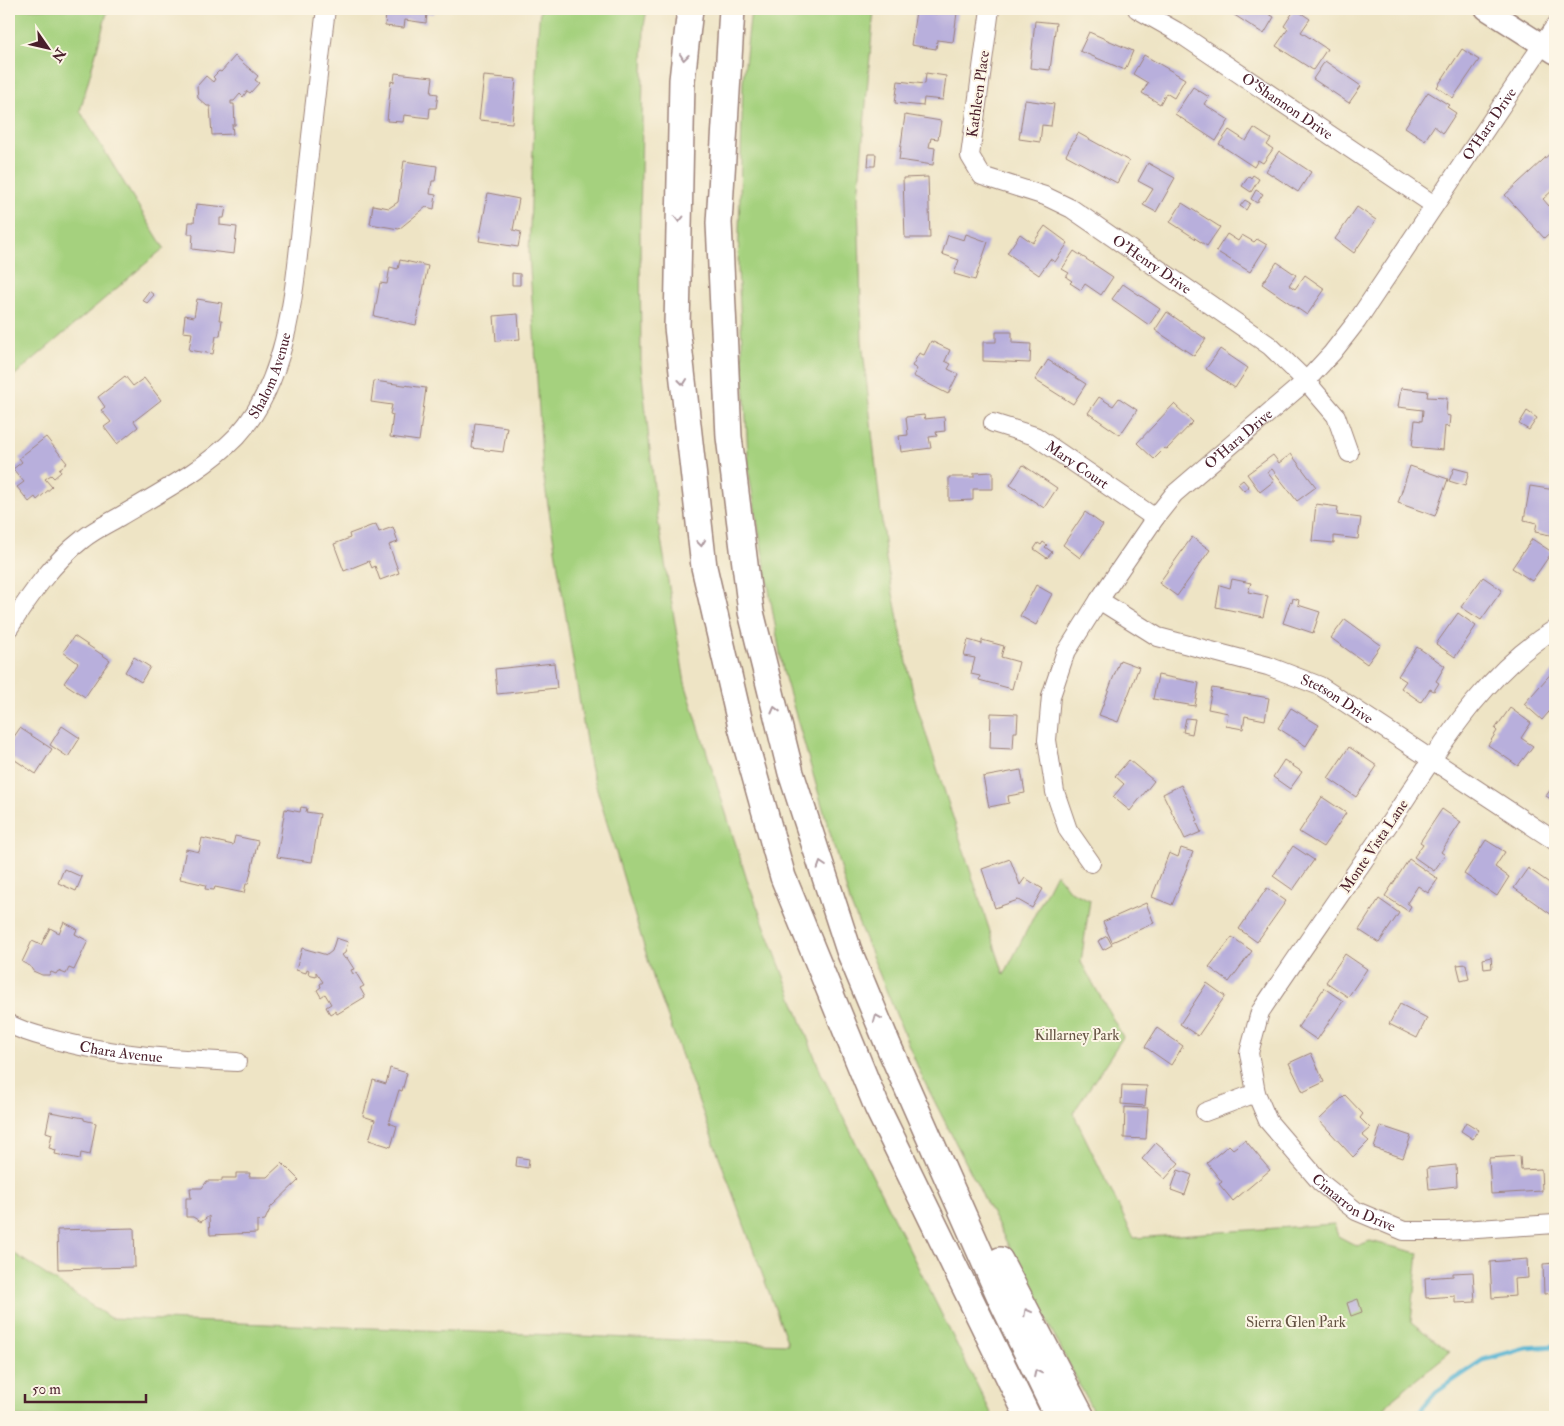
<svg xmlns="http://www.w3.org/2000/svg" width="1564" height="1426" font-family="'IM FELL Double Pica',serif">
<rect width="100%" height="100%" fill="#fcf5e5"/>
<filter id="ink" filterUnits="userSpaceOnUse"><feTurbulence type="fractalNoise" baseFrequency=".02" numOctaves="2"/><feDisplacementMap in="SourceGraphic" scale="10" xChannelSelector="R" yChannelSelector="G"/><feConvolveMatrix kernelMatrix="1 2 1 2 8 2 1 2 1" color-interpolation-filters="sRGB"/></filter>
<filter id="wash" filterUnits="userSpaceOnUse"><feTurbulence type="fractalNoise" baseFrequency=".0096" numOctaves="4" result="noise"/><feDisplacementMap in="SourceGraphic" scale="20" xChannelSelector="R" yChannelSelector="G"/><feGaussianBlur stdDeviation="1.12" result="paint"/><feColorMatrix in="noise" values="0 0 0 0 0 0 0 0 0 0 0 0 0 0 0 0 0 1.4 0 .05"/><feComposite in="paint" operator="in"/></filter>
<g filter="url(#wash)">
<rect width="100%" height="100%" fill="#eee4c5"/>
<g fill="#a5d17e" stroke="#787854">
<path d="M9 9H108L80 111 164 248 9 380Z"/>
<path d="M540 9H647L644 26 640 223 641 366 657 515 685 683 747 880 821 1073 993 1417H9V1250L110 1318 788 1344 654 980 590 766 543 474 529 253 537 44Z"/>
<path d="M751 9H874L858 198 862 341 886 559 914 697 1004 975 1056 873 1070 891 1090 900 1081 962 1123 1037 1073 1113 1134 1238 1334 1224 1338 1236 1357 1246 1370 1241 1418 1253 1411 1322 1450 1352 1393 1398 1378 1417H1096L921 1075 851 905 783 671 749 474 738 269 743 82Z"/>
</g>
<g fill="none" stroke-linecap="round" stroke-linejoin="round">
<path stroke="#53b3d2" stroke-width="5" d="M1415 1417 1436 1392 1483 1360 1526 1348 1555 1346"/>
</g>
<g id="blocks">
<g fill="#b8afdc">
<path d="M389 9H435L434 14 427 13 426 23 405 20 404 28 385 26 386 11H389Z"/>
<path d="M1225 9H1261L1274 17 1264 34Z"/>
<path d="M1295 9 1310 19 1301 32 1327 49 1313 70 1276 46 1288 29 1284 26Z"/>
<path d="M916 11 937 14 938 11 957 13 953 42 937 40 936 49 911 45Z"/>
<path d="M1035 21 1056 23 1050 70 1030 68Z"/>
<path d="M1089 32 1133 51 1125 70 1080 51Z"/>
<path d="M1462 49 1479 60 1453 98 1437 87Z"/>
<path d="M1144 55 1185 79 1174 98 1166 93 1160 104 1142 93 1148 83 1133 74Z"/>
<path d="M235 56 258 76 255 80 259 83 250 93 247 91 243 97 240 94 234 101H231V104H234L235 125H232L233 134 212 135 210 106H207L198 98 197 86 206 76 213 82 215 79 213 77 219 71 221 72Z"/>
<path d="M1325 61 1361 86 1349 103 1313 79Z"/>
<path d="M395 73 433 77 431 93 438 94 436 108H430L429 118 404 115 403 122 387 121 391 81 394 82Z"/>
<path d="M926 73 946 76 943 100 924 98 923 106 895 103 898 81 925 84Z"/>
<path d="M484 76 516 79 512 123 479 120Z"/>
<path d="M1193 87 1209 97 1204 104 1229 120 1216 141 1175 114Z"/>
<path d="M1428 92 1449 105 1447 107 1456 113 1443 133 1434 126 1425 140 1405 127Z"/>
<path d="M1025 100 1054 104 1051 126 1042 125 1040 142 1019 139Z"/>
<path d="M905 115 941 121 938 139 931 138 929 147 935 148 933 165 899 160Z"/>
<path d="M1254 128 1271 139 1267 145 1273 149 1263 163 1258 160 1254 167 1219 144 1229 130 1246 141Z"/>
<path d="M1078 133 1129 161 1117 183 1066 155Z"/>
<path d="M1555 149V188L1543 199 1555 213V228L1544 238 1505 195Z"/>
<path d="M1279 151 1311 172 1298 192 1266 171Z"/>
<path d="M869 154H876L875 166H868Z"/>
<path d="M404 161 437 166 435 181H432L430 194 436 195 434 209 426 207 399 229 370 224 373 205 389 208 398 202Z"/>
<path d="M1148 163 1175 178 1156 212 1143 205 1153 189 1138 181Z"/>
<path d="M1253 175 1259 179 1251 192 1242 186 1249 176 1251 178Z"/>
<path d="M928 177 930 238H905L903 178Z"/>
<path d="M1256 190 1263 194 1257 203 1251 199Z"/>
<path d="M488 193 519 199 513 230 521 232 518 247 479 241Z"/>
<path d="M1245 200 1250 203 1246 210 1240 206Z"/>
<path d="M1182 203 1220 227 1207 246 1170 222Z"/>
<path d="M196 204 226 207 224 218H220V225L237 227 234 254 192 249 193 234H188L189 222H194Z"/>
<path d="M1357 207 1376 220 1354 253 1335 239Z"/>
<path d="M1045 226 1068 243 1055 262 1050 259 1039 275 1007 253 1020 234 1033 243Z"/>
<path d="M966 234 988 242 975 280 954 274 959 260 942 254 948 235 964 240Z"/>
<path d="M1227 234 1238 241 1242 235 1254 242 1257 239 1267 245 1250 272 1216 251Z"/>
<path d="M1074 251 1113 277 1101 295 1085 284 1081 290 1070 283 1072 281 1066 277 1069 273 1062 269Z"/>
<path d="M400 260 428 266 416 325 374 316 380 283 387 284 390 267 398 269Z"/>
<path d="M1277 262 1296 275 1289 285 1295 289 1305 275 1325 289 1307 315 1262 284Z"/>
<path d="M512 273 520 274V285H512Z"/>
<path d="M1123 284 1160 309 1149 325 1112 299Z"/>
<path d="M149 291 154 295 147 303 142 300Z"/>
<path d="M197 299 222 303 219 320H222L220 336H216L213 354 189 350 192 333 183 332 185 315 194 317Z"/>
<path d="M1167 312 1206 339 1194 356 1155 330Z"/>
<path d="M518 314 520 339 496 341 494 316Z"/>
<path d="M996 332H1012V343L1031 344 1030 363 983 361V342H996Z"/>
<path d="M931 341 950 350 945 361 951 364 948 369 958 374 948 394 913 376 917 369 912 366 919 353 924 355Z"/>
<path d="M1220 349 1248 368 1235 388 1206 369Z"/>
<path d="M1048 360 1086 384 1073 404 1035 380Z"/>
<path d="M125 376 133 386 144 378 161 400 134 421 138 427 117 444 104 427 111 422 101 410 105 407 98 397Z"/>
<path d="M374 381 426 388 419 441 390 437 393 415 390 414 392 405 371 402Z"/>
<path d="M1401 388 1428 391 1427 397 1447 398 1446 415 1450 416 1449 427 1445 426 1443 450 1412 447 1415 420 1422 421 1423 410 1398 407Z"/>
<path d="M1099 397 1113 406 1119 398 1137 410 1120 435 1088 413Z"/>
<path d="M1174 404 1193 422 1167 449 1165 448 1154 459 1137 443Z"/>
<path d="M1527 411 1537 418 1529 430 1519 424Z"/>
<path d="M924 415 925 419 944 417 945 431 936 432 937 436 929 437 931 448 901 452 899 436 908 435 906 417Z"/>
<path d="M475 423 507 427 503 452 472 448Z"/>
<path d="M46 437 67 463 59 469 61 472 54 478 51 475 45 479 52 487 37 500 35 497 29 502 17 487 24 482 13 469 22 462 19 458Z"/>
<path d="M1291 454 1316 487 1297 501 1272 469 1267 472 1274 481 1260 492 1247 474 1273 455 1279 463Z"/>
<path d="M1023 465 1057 488 1044 508 1010 485Z"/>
<path d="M1410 466 1448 479 1435 516 1398 503Z"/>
<path d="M1454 468 1469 472 1465 486 1449 481Z"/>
<path d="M993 472V489H973V500L949 501V477H974V473Z"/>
<path d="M1243 480 1249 487 1244 491 1238 484Z"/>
<path d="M1530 486 1555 490V536L1535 532 1537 523 1524 520Z"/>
<path d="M1316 504 1338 507 1337 515 1361 518 1358 539 1334 536V543L1312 541Z"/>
<path d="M1085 512 1103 525 1080 558 1063 545Z"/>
<path d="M376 524 379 532 393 527 398 542 389 545 399 573 380 580 375 566 372 568 369 561 344 571 334 544 350 538 349 534Z"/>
<path d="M1192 537 1210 550 1177 596 1159 583Z"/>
<path d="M1532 539 1552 552 1532 581 1512 568Z"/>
<path d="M1043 542 1047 545 1045 547 1052 552 1047 558 1034 549 1038 543 1041 545Z"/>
<path d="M1483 577 1502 590 1481 620 1461 607Z"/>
<path d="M1232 579 1251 583 1248 592 1268 596 1263 617 1216 607 1220 585 1230 588Z"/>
<path d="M1036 585 1052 594 1036 625 1020 616Z"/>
<path d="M1293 598 1299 600 1298 605 1320 612 1313 633 1283 623 1290 602 1292 603Z"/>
<path d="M1458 613 1476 626 1455 657 1436 644Z"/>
<path d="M1345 619 1381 645 1367 664 1331 638Z"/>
<path d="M74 636 110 660 85 697 64 683 78 663 63 652Z"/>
<path d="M968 640 982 644V640L1004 646 1001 657 1019 662 1012 689 979 680 980 676 971 674 975 658 964 656Z"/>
<path d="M1417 647 1445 666 1436 681 1439 683 1434 691 1430 689 1421 702 1401 688 1406 681 1398 676Z"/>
<path d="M134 657 150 667 141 682 125 672Z"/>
<path d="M1120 660 1139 667 1118 722 1099 715Z"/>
<path d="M554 663 557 688 497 694 495 669Z"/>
<path d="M1555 669V705L1542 720 1524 704Z"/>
<path d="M1158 675 1199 683 1195 706 1153 699Z"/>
<path d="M1212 688 1269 698 1265 720 1245 716 1243 729 1226 726 1228 713 1208 709Z"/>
<path d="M1291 708 1319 725 1306 746 1278 728Z"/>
<path d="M1510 708 1531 723 1521 738 1533 746 1518 766 1488 745 1497 731 1495 729Z"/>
<path d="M991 713 1018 714 1017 732H1014L1013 749 990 748Z"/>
<path d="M1186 718 1195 719 1192 734 1183 732Z"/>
<path d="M62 726 80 738 68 757 50 745Z"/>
<path d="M20 728 52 749 36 774 9 756V741H11Z"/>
<path d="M1349 747 1377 766 1356 797 1328 778Z"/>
<path d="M1129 760 1154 781 1130 811 1113 797 1124 784 1115 776Z"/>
<path d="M1284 760 1302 772 1290 789 1273 777Z"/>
<path d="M1021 770 1025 793 1008 796 1009 803 989 807 983 777Z"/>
<path d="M1555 783V802L1546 796Z"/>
<path d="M1181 785 1198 820 1196 821 1201 832 1185 839 1163 794Z"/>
<path d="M1322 797 1346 813 1323 847 1299 832Z"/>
<path d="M301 807 307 808 306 812 320 814 312 862 277 857 285 809 300 812Z"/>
<path d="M1442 809 1461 822 1441 852 1445 855 1434 871 1414 857 1423 844 1420 842Z"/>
<path d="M235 836 258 841 248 884H246L244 893 215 887 214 890 205 889 206 885 180 879 186 849 199 852 202 838 233 845Z"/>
<path d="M1486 840 1505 852 1495 867 1509 877 1497 896 1464 874Z"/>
<path d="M1293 846 1314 860 1293 890 1273 876Z"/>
<path d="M1181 848 1193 852 1172 905 1152 897 1169 853 1178 857Z"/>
<path d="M1010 859 1020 885 1025 878 1043 889 1032 908 1018 900 995 908 982 869Z"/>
<path d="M1409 859 1438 879 1428 893 1418 886 1407 903 1411 906 1408 911 1385 896Z"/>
<path d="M1528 868 1555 887V910L1552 915 1514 888Z"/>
<path d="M64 869 82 877 76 891 58 883Z"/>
<path d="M1267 888 1286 901 1257 942 1239 929Z"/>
<path d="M1379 899 1399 913 1379 943 1359 930Z"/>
<path d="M1146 903 1154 923 1112 942 1103 922Z"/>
<path d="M64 922 77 929 75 934 88 941 74 970 69 968 66 974 58 971 56 974 51 972 49 975H42L33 971 30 966 22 962 32 941 41 945 50 928 59 933Z"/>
<path d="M1107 936 1112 945 1103 950 1098 941Z"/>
<path d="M1232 937 1252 951 1229 982 1209 967Z"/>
<path d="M336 938 348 942 345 953 342 955 345 959 347 958 354 969 351 970 353 974 356 973 364 986 360 988 365 997 337 1014 335 1011 330 1014 326 1007 331 1004 325 994 321 997 317 990 321 987 320 984 323 982 316 972V976L308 974 309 970 307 969 306 973 296 970 302 948 327 955 332 951Z"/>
<path d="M1345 954 1367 969 1348 997 1326 982Z"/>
<path d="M1491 957 1492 968 1484 969 1483 959Z"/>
<path d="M1466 964 1469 979 1461 981 1457 965Z"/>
<path d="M1207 983 1225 996 1198 1036 1180 1024Z"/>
<path d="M1324 988 1343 1001 1317 1040 1298 1027Z"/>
<path d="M1400 1004 1427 1018 1417 1038 1389 1024Z"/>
<path d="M1157 1028 1183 1046 1171 1065 1145 1047Z"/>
<path d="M1311 1053 1324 1082 1303 1092 1289 1063Z"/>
<path d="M390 1068 407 1073 402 1091 399 1090 389 1123 397 1126 391 1147 369 1140 375 1120 363 1116 373 1080 386 1084Z"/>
<path d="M1122 1085 1147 1086 1145 1106 1121 1104Z"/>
<path d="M1345 1095 1363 1114 1360 1118 1370 1128 1362 1135 1369 1141 1353 1157 1319 1120Z"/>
<path d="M1125 1107 1148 1108 1146 1139 1124 1138Z"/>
<path d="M50 1112 84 1118V1120L96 1123 90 1155 81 1153 80 1159 55 1154 56 1150 49 1148 52 1134 46 1132Z"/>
<path d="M1466 1122 1479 1130 1473 1139 1461 1131Z"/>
<path d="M1381 1126 1411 1136 1403 1158 1374 1148Z"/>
<path d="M1245 1140 1270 1170 1233 1201 1219 1184 1222 1182 1207 1163 1229 1145 1233 1149Z"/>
<path d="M1156 1143 1179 1163 1165 1179 1142 1159Z"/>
<path d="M1520 1156 1521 1170 1541 1169 1542 1191 1491 1194 1489 1158Z"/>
<path d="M517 1157 529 1159 528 1168 516 1166Z"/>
<path d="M282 1163 299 1180 271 1207 265 1220 257 1221V1233L210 1235 209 1216 201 1222 193 1217H186V1198H191L190 1188H202L207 1181H222V1178H236V1173H250L249 1177H267Z"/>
<path d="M1456 1165 1457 1186 1429 1189 1427 1168Z"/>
<path d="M1178 1170 1192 1175 1185 1195 1171 1190Z"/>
<path d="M134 1228 135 1267 58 1269 57 1230Z"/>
<path d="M1527 1259 1528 1278 1514 1279 1515 1296 1492 1298 1490 1262Z"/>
<path d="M1555 1263V1293L1544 1294 1543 1264Z"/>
<path d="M1473 1272 1475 1302 1455 1303V1296L1426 1298 1425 1278 1453 1276V1273Z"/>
<path d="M1358 1299 1362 1312 1351 1316 1347 1303Z"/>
<path d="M1555 1412V1417H1544Z"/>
</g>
</g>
</g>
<g filter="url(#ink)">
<use href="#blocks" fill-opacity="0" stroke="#9c8278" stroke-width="1"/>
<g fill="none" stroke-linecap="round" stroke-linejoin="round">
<defs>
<g id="minor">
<path id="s1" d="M990 9 970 156 982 176 1045 196 1072 209 1270 346 1306 381 1336 416 1349 453"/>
<path id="s2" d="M1137 9 1176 31 1434 205"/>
<path id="s3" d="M993 423 1035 436 1155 518"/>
<path id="s4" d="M1099 600 1158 637 1268 666 1320 686 1555 841"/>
<path id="s5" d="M9 628C30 595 52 563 83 539 94 530 107 524 119 517 159 493 204 470 237 436 292 377 295 276 304 200 311 136 318 72 326 9"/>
<path id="s6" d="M1555 629C1483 673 1437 752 1391 821 1347 885 1303 948 1260 1012L1249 1053 1256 1093 1268 1121 1321 1183 1356 1211 1404 1231H1446L1555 1224"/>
<path id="s7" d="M1091 863 1068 830 1055 792 1047 740 1051 696 1065 654 1099 600 1155 518 1174 494 1306 381 1332 353 1357 321 1555 26"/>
<path id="s8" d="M9 1024C25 1033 42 1036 59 1041 118 1056 177 1059 237 1062"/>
<path d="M1205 1112 1256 1093"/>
</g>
<path id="major" d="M1486 9 1555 53"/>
<g id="highway">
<path d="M690 9 682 80 677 327 704 567 741 727 783 877 877 1107 1028 1417"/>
<path d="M732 9 719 223 729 437 751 612 791 773 849 951 889 1047 1003 1304 1058 1417"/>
<path d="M1000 1260 1082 1417"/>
</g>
</defs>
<use href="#minor" stroke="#9c8278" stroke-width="20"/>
<use href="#major" stroke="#9c8278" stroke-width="24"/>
<use href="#highway" stroke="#9c8278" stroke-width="28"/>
<use href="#minor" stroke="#fff" stroke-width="18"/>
<use href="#major" stroke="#fff" stroke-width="21"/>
<use href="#highway" stroke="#fff" stroke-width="25"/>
</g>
<defs><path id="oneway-chevron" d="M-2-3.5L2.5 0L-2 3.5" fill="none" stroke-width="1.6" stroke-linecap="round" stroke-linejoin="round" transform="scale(1.25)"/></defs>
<g stroke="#ae9aa0">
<use href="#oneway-chevron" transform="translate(684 57) rotate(97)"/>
<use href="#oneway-chevron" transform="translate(679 219) rotate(91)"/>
<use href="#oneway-chevron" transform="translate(683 382) rotate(84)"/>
<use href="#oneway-chevron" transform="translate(701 543) rotate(84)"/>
<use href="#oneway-chevron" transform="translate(775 710) rotate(-104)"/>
<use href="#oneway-chevron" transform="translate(821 865) rotate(-108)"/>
<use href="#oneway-chevron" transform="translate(877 1018) rotate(-112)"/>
<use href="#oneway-chevron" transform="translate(1027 1312) rotate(-118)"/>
<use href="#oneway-chevron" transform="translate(1037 1373) rotate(-116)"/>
</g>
</g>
<g text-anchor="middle" stroke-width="4" stroke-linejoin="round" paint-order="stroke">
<g font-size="15" fill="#4a1f2b" stroke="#fcf5e5">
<text transform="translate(978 94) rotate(-82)" y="5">Kathleen Place</text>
<text dy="5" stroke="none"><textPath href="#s2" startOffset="179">O'Shannon Drive</textPath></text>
<text dy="5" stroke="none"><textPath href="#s7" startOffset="905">O'Hara Drive</textPath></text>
<text dy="5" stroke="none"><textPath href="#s1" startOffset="365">O'Henry Drive</textPath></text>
<text dy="5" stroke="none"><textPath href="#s5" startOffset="372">Shalom Avenue</textPath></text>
<text dy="5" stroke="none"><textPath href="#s7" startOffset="500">O'Hara Drive</textPath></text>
<text dy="5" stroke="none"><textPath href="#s3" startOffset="95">Mary Court</textPath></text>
<text dy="5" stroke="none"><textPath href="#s4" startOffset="260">Stetson Drive</textPath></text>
<text transform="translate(1374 846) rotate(-56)" y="5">Monte Vista Lane</text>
<text dy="5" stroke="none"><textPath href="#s8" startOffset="116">Chara Avenue</textPath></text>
<text dy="5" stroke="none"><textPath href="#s6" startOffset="720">Cimarron Drive</textPath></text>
</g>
<g font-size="15" fill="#655444" stroke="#fcf5e5">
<text x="1077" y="1040">Killarney Park</text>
<text x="1296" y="1327">Sierra Glen Park</text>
</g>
</g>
<rect width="1564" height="1426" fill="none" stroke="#fcf5e5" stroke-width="30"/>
<g transform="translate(48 48) rotate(124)" stroke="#fcf5e5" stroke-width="4" paint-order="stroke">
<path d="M0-4L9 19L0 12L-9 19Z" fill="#4a1f2b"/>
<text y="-8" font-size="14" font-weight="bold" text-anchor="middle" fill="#4a1f2b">N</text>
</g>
<path d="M25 1394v8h121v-8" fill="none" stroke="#4a1f2b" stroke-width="2.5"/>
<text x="32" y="1394" font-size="15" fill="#4a1f2b" stroke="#fcf5e5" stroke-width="4" paint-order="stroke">50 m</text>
</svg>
